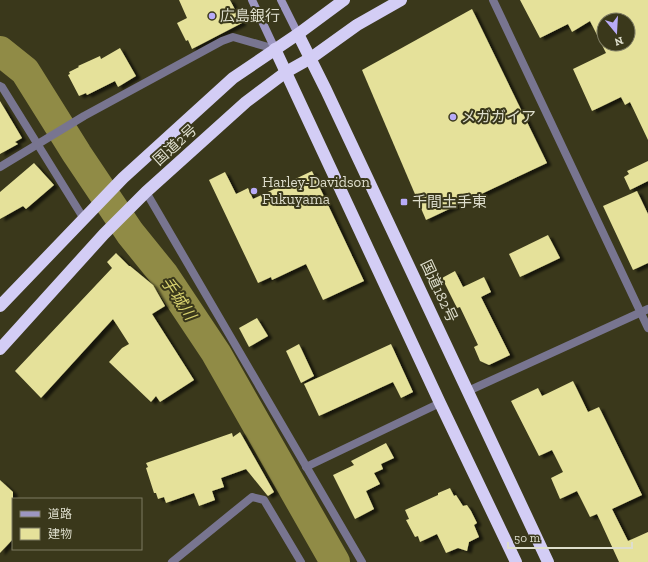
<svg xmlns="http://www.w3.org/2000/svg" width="648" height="562" font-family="'Zilla Slab','Noto Sans JP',serif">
<defs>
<filter id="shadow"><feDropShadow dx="4.5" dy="2.5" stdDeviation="1" flood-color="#0009"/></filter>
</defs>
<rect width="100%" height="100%" fill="#3a381b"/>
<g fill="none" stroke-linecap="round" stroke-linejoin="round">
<path stroke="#908b46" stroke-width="30" d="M0 51 25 71 77 154 130 233 164 275 216 353 335 562"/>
</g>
<g fill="#e5e19a" fill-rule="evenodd" filter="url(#shadow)">
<path d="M179 0H230L242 23 192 49 188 40 186 41 177 23 187 18Z"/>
<path d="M520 0H648V140L630 102 625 105 621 97 592 111 573 69 606 53 590 21 572 32 568 24 540 38ZM604 20H628V44H604Z"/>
<path d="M472 9 547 163 426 220 362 70Z"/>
<path d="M120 48 136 76 118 87 115 81 87 95 86 93 79 96 68 75 70 74 69 72 79 67 78 66 100 56 101 59Z"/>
<path d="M0 101 22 138 15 142 18 144 0 154Z"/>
<path d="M648 161V181L630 190 624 177 629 174 627 171Z"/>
<path d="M34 163 54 185 26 209 23 206 0 219V192Z"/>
<path d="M312 171 364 281 323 300 306 264 272 280 271 277 258 283 209 180 225 172 236 194 248 188 253 199Z"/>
<path d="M637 191 648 214V263L633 270 603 206Z"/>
<path d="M548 235 560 258 520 277 509 254Z"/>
<path d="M116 253 129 266H130L153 285 165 306 152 314 194 380 160 402 156 396 151 402 109 362 122 348 129 344 113 319 41 398 15 371 112 268 107 262Z"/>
<path d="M455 271 463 287 484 277 491 292 481 297 510 355 489 365 480 361 474 347 478 345 460 307 457 308 442 278Z"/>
<path d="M257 318 268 336 249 347 239 328Z"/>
<path d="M299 344 314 376 301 383 286 351Z"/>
<path d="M391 344 413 392 401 398 393 382 319 416 304 384Z"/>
<path d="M573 381 588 412 599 407 642 495 612 509 628 541 648 532V562H619L597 514 590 517 577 491 560 499 551 478 563 472 552 450 539 456 511 401 538 388 542 396Z"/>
<path d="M240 432 274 492 268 496 267 495 246 469 221 478 224 487 212 491 215 500 199 506 194 493 166 503 164 497 158 499 156 493H154L146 468 148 467 146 463 232 433 233 437Z"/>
<path d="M386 443 394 458 381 464 383 469 374 473 380 484 366 491 374 509 355 519 333 475 354 465 351 461Z"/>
<path d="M0 480 13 492V539L0 553Z"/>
<path d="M450 488 454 496 456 495 463 506 467 505 471 511 477 523 474 525 479 537 469 542 467 551 458 548 446 553 437 534 420 542 418 536 415 537 406 520 409 519 405 510 438 495V493Z"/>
</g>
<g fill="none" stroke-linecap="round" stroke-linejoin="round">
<g stroke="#787590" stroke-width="8">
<path d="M493 0 648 328"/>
<path d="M0 86 2 87 84 219"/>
<path d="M0 167 84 116 222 41 233 37 275 49"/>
<path d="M146 192 362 562"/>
<path d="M468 391 648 309"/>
<path d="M306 467 440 403"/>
<path d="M172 562 252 497 264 500 301 562"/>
</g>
<g stroke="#9d97c2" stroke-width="8">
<path d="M252 0 275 49"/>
<path d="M281 0 298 34"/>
</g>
<g stroke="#d3cdf5" stroke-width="12">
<path d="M298 34 326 90 548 562"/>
<path d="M275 49 440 403 516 562"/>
<path d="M0 306 123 178 233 78 298 34 344 0"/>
<path d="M0 349 104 234 146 192 246 102 286 72 311 58 357 25 401 0"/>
</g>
</g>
<g fill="#b8abf7" stroke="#3a381b" stroke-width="1.5">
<circle cx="212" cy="16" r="4"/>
<circle cx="453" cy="117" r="4"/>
<circle cx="254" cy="191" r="4"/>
<rect x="400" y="198" width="8" height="8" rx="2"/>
</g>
<g text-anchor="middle" stroke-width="4" stroke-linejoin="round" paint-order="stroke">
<g font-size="15" fill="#dedecd" stroke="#3a381b" text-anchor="start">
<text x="220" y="21">広島銀行</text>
<text x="461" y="122">メガガイア</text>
<text x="262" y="187">Harley-Davidson<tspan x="262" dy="17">Fukuyama</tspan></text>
<text x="412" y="207">千間土手東</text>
</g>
<g font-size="15" fill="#dedecd" stroke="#3a381b">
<text transform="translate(175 145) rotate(-42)" y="5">国道2号</text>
<text transform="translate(439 291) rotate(65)" y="5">国道182号</text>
</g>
<g font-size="16" font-style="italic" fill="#d7d16e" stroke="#3a381b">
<text transform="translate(179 298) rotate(56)" y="6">手城川</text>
</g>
</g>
<rect x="12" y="498" width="130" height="52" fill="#3a381b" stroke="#7c7a62"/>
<rect x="20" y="511" width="20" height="6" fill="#9d97c2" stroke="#7c7a62"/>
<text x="48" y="518" font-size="12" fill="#dedecd">道路</text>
<rect x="20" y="528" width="20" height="12" fill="#e5e19a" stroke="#7c7a62"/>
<text x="48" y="538" font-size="12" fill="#dedecd">建物</text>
<g transform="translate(616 32) rotate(162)"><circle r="19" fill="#3a381b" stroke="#7c7a62"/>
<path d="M0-3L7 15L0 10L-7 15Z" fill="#b8abf7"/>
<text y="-6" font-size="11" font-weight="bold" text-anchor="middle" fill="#dedecd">N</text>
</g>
<path d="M508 542v6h124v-6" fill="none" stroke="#dedecd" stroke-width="2"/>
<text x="514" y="542" font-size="12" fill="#dedecd" stroke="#3a381b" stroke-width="3" paint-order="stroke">50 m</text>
</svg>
